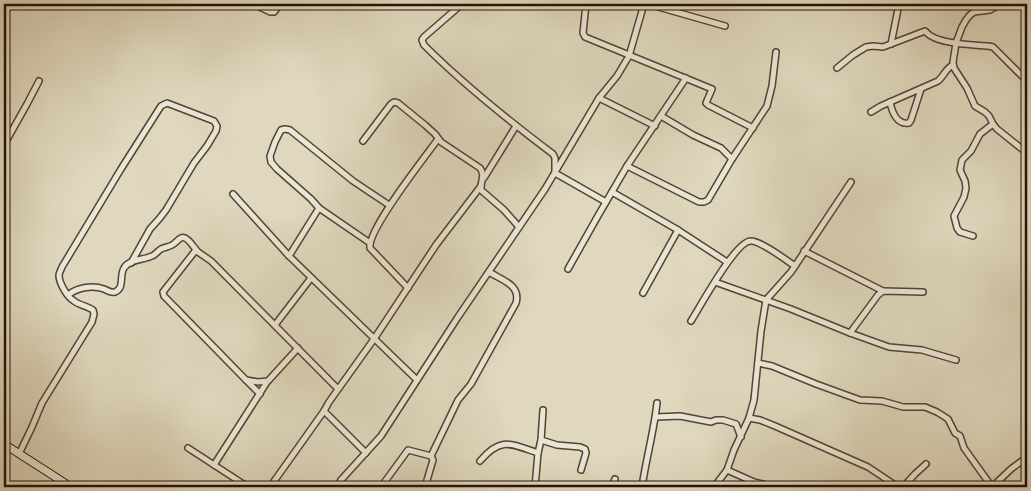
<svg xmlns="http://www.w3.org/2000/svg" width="1031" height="491" font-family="'Sorts Mill Goudy',serif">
<rect width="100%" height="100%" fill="#dfd8be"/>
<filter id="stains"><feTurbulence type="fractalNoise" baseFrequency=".004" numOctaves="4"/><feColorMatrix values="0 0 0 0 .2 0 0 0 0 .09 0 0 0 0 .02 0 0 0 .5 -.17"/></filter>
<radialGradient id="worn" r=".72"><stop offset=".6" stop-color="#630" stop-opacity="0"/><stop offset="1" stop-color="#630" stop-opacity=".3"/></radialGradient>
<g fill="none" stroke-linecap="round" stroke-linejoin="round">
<defs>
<g id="minor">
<path d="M254 4 270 12H274L280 4"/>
<path d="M462 4 424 37 422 40 424 45C464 85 508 120 553 154L555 158V173L606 202"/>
<path d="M586 4 583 33 585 37 712 89 706 103 708 105 753 128"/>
<path d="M648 4 725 26"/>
<path d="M1007 4 999 5 990 10 974 12 970 15 966 20 962 27 956 43 953 62 954 68 967 88 975 106 985 112 989 116 993 124 997 129 1027 153"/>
<path d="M891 44 899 4"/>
<path d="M837 68 853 55 866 47 873 46 883 47 925 31C927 33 929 35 931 36 943 44 974 45 988 46L993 47 1027 81"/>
<path d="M599 98 655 126"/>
<path d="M890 102C892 112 897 125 909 123L911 120 921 89"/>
<path d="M871 112 881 106 938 81C944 76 946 68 953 65"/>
<path d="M661 116 693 135 721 148 732 159"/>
<path d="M363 141 391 104 394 102 398 103 425 125 435 134 441 142 480 168C486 176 480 181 481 190L504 210 519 227"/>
<path d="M4 145 27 104 39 81"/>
<path d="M627 166 699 202H704L708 200 732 159 767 106 772 86 776 52"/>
<path d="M484 178 516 126"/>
<path d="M612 192 678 230 727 262"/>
<path d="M233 194 289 256 417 380"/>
<path d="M973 236 960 232 957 228 954 216 964 197 966 188 965 181 960 170 962 160 971 151 980 134 993 124"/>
<path d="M370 243 319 208 311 199 277 169 271 162 270 156 275 142 281 130 285 129 290 130 353 181 389 205"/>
<path d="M804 251 883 291"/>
<path d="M289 256 319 208"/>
<path d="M568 269 599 214 627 166 686 78"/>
<path d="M715 282 791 309 850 333 889 347 922 350 956 360"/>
<path d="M408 288 370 248C367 230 425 157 438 139"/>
<path d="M643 293 678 230"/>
<path d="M68 295C78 287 93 285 104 289 109 291 110 293 115 292 125 288 119 276 124 268 129 259 144 260 152 256 155 255 158 251 161 249 165 247 169 247 172 245 175 244 178 239 181 238 187 235 194 248 198 252"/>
<path d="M691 321C700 307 736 240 751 241 761 241 786 260 795 266"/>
<path d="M275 325 311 278"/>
<path d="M850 333 878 295 883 291 923 292"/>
<path d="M298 348 268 381 258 382 246 380 164 296 163 292 192 255 195 251 198 252 211 261 338 389"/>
<path d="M758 363 772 366 816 384 860 400 882 401 903 407H925L937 412 948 419 955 433 960 436 964 448 992 487"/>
<path d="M246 380 260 394"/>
<path d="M324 411 366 453"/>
<path d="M656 417 680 416 711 422 716 420H723L736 424 741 437"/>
<path d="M749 418 760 420 775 426 868 467 895 485 896 487"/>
<path d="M541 440 557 445 580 447 585 449 586 453 581 470"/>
<path d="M188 448 248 487"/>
<path d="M19 454 32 427 42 403 92 322 94 314 93 310C87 306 79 305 74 301 67 297 59 283 59 275 59 273 61 270 62 267L121 169 161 106 167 103 214 121 217 126 216 131 207 146 194 163 166 210 159 219 150 229 131 263"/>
<path d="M480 461C501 436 511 444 538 453"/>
<path d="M214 465 267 382"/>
<path d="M727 470 754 482 775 487"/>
<path d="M270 487 324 411 329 402 374 339 436 245 481 186"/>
<path d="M337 487 341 480 381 436 458 317 545 189 599 98 617 76 629 56 644 4"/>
<path d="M381 487 408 450 431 456"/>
<path d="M425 487 433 460 431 456 458 400 471 384 516 303C521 285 502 280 489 272"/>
<path d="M535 487 538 453 541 440 543 410"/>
<path d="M612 487 615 479"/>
<path d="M642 487C646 459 654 431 657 403"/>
<path d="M666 487H686"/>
<path d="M714 487 727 470 734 450 749 418 754 400 761 331 766 300 791 272 851 182"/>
<path d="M902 487 905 485 915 474 926 464"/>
<path d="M992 487 1011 469 1027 457"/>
</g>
<path id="secondary" d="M4 444 71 487"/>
</defs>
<use href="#minor" stroke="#534333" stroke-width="8"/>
<use href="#secondary" stroke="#241105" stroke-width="9"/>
<use href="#minor" stroke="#eae6d5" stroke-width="5"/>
<use href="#secondary" stroke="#eae6d5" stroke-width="7"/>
</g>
<rect width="1031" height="491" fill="none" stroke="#dfd8be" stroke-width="20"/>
<rect x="5" y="5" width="1021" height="481" fill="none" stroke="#241105" stroke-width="2.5"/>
<rect x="10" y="10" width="1011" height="471" fill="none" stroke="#241105"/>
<rect width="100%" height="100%" filter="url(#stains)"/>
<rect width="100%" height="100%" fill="url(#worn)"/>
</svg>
